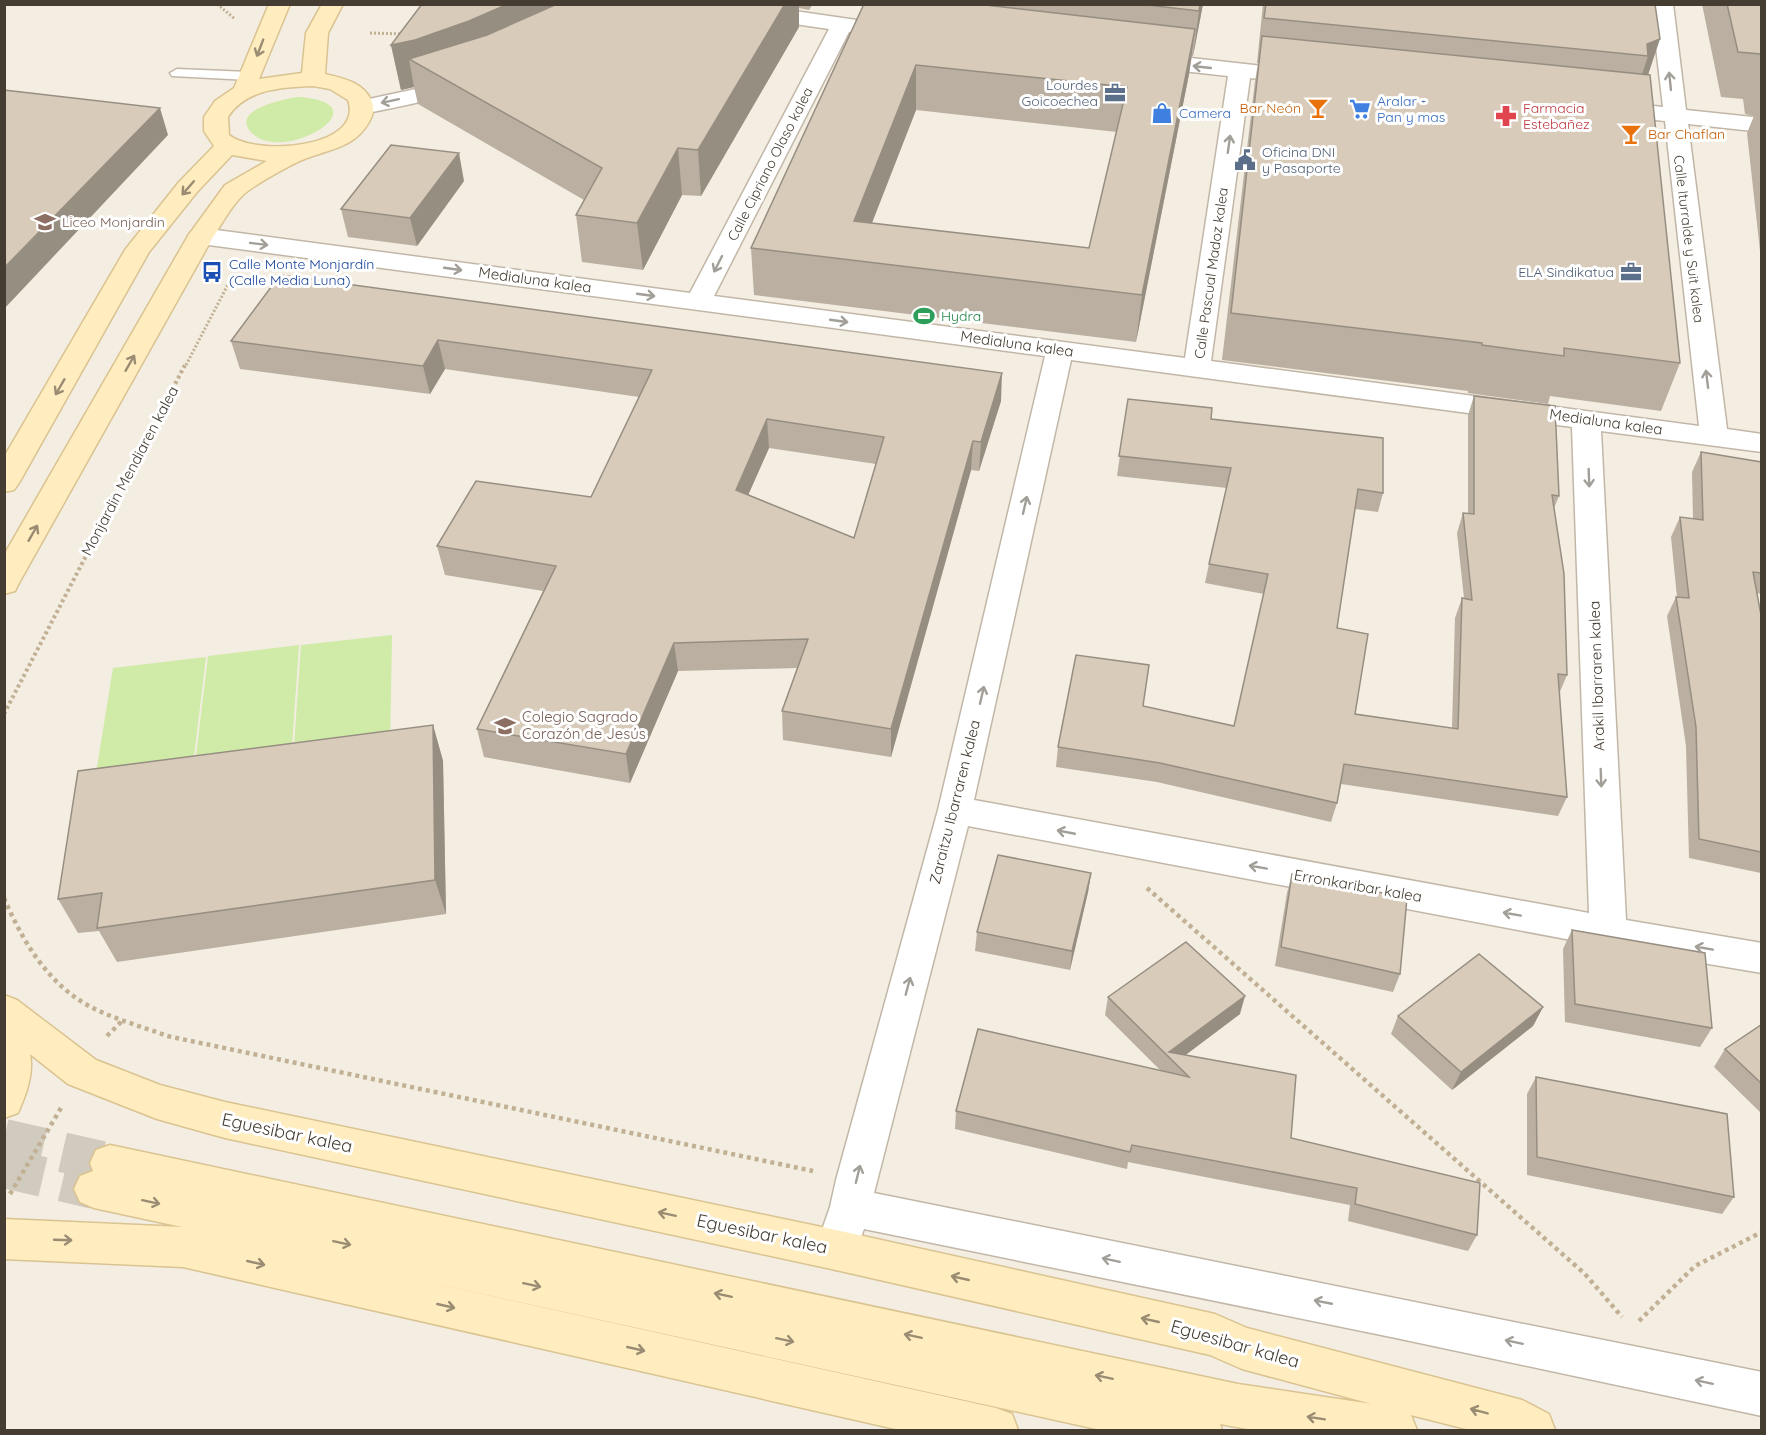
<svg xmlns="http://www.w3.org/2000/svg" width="1766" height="1435" font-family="Quicksand,sans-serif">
<rect width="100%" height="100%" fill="#f3ede2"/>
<g fill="#cfeba7">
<path d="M298 97C389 103 279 168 250 131 232 109 285 99 298 97Z"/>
<path d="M392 635 390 749 293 761 301 645Z"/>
<path d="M299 645 291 760 194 773 208 656Z"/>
<path d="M206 657 192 773 94 786 113 668Z"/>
</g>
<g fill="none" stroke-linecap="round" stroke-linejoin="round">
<g stroke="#d0cabf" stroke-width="40" stroke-dasharray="40 20" stroke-linecap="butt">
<path d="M4 1139 110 1163"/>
<path d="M4 1168 94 1189"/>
</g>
<defs>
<path id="lane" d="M177 69 249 72 256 76 249 80 172 76 170 73Z"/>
<g id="street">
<path d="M687 4H746L898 26 906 27 909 32 906 37 898 38 849 32 714 296 1185 358 1228 76 1146 67 1138 65 1135 60 1138 55 1146 53 1300 70 1308 72 1311 77 1308 82 1300 84 1250 78 1211 361 1699 426 1665 121 1608 115 1600 113 1597 108 1600 103 1608 101 1663 107 1651 4H1673L1686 110 1762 118V132L1688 124 1727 429 1762 434V452L1601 431 1626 920 1762 943V973L1608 947 968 826 874 1193 1762 1372V1416L1396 1338 864 1229 851 1264 836 1270 821 1264 815 1250 830 1207 836 1180 938 810 1045 356 201 244 192 241 188 236 192 231 201 228 690 293 829 29 697 10 690 8ZM1071 360 1572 427 1589 913 974 800Z"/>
<path d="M459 75 467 77 470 82C460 97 384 109 363 114L355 112 352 107 355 102 425 87Z"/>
</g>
<g id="secondary">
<path d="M269 4H290L259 79 302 73 306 33 322 4H343L328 33 325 74C342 78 363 82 371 100 375 108 373 115 369 122 355 147 331 149 307 158 295 162 252 186 243 195 231 206 222 224 213 237L19 583 15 591 4 594V555L188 236 225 185 267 161 232 155 197 192 149 252 19 483 14 490 4 492V457L125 250 179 182 214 146 204 131V117L215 101 234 88ZM313 86 330 89 348 100C365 148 257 157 229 135L228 117C245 89 283 87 313 86Z"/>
<path d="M4 995 17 1000 96 1060 160 1085 225 1102 836 1230 1215 1314 1247 1328 1522 1400 1549 1414 1555 1430H1470L1411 1415 1417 1430H1253L1220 1424 1222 1430H1101L401 1276 996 1408 1012 1414 1018 1430H900L183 1267 4 1259V1219L182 1227 94 1208 80 1202 74 1189 80 1176 93 1171 90 1163 96 1150 110 1145 1238 1384 1372 1404 1242 1369 1210 1355 836 1270 225 1138 157 1119 68 1084 30 1054C34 1074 26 1095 18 1113L4 1118Z"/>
</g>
</defs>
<use href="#lane" stroke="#c2b7a7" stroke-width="3"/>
<use href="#street" stroke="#c2b7a7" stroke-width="3"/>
<use href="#secondary" stroke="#dac390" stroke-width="3"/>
<g stroke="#c2b094" stroke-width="3" stroke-dasharray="2 2" stroke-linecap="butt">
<path d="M217 4 235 19"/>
<path d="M370 33 403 34"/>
<path d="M186 365 234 273"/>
</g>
<path stroke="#c2b094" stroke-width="4" stroke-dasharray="3 3" stroke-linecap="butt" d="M4 714 186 363"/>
<g stroke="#c2b094" stroke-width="4.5" stroke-dasharray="4 4" stroke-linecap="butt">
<path d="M1147 888 1585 1274 1622 1317"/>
<path d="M4 898C22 940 47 983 89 1006 113 1019 141 1026 167 1036L813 1171"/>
<path d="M107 1036 123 1020"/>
<path d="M10 1194 61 1108"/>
<path d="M1639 1321 1695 1266 1762 1232"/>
</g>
<use href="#lane" fill="#fff" fill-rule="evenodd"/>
<use href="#street" fill="#fff" fill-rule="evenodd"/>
<use href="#secondary" fill="#ffedc0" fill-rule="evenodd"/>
</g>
<g fill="#baafa0" fill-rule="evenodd">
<path d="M422 4H813L809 10 799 8V27L701 196 682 195 643 270 582 262 576 215 584 200 418 104 414 87 401 90 391 45Z"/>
<path d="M864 4H1203L1193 56H1192L1189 74 1136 342 754 295 751 248ZM916 110 1117 132 1089 248 872 223Z"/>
<path d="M1263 4H1655L1648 75 1680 363 1661 411 1550 396 1548 404 1468 393V391L1222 360 1255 81 1258 63H1257Z"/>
<path d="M1702 4H1761V260L1747 133 1754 116 1745 114 1743 99 1721 97Z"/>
<path d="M464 181 417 246 348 237 341 209Z"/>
<path d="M280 275 1001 401 979 471 971 470 891 757 783 740 782 711 797 668 678 671 630 783 484 757 477 729 543 591 445 575 437 546 591 497 639 397 445 369 430 394 240 369 231 341ZM769 448 876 464 854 538 748 495Z"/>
<path d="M1474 396 1559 496 1554 508 1567 675 1559 694 1567 797 1558 816 1341 784 1337 803 1331 822 1157 782 1056 767 1058 747 1143 706 1234 726 1264 594 1205 583 1209 564 1227 488 1117 476 1128 399 1211 419 1383 493 1378 512 1355 509 1337 628 1355 714 1452 728 1455 618 1462 598H1464L1457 533 1463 513 1468 514V415Z"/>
<path d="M1701 452 1761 462V594L1757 593 1761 615V873L1689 858 1686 746 1667 616 1676 597H1677L1671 537 1680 517 1693 519 1692 472Z"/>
<path d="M433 725 443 761 446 914 117 962 99 931 78 933 58 899Z"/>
<path d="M1091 873 1088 892 1070 970 975 951 977 932Z"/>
<path d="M1292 874 1400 974 1393 992 1275 966 1287 893Z"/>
<path d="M1572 930 1712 1028 1700 1047 1565 1022 1563 949Z"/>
<path d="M1108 997 1240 1014 1185 1055 1291 1138 1477 1235 1468 1251 1348 1221 1350 1205 1128 1162 1127 1169 955 1129 956 1111 1160 1070 1105 1015Z"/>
<path d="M1543 1007 1533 1026 1452 1090 1391 1034 1398 1016Z"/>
<path d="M1761 1025V1113L1714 1067 1725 1049Z"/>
<path d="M1536 1077 1734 1197 1722 1214 1527 1175V1094Z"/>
</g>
<g fill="#978e82">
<path d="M508 4H571L573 23 409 59 414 87 401 90 391 45Z"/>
<path d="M785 4H799V27L701 196 698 150Z"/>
<path d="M1200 4H1203L1193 56 1199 11Z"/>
<path d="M1195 29 1189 74 1136 342 1142 295Z"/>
<path d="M1660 39 1645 84 1638 87 1648 56 1647 44Z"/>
<path d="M916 65V110L857 261 854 221Z"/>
<path d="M160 108 168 135 4 309V268Z"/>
<path d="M678 148 682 195 643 270 637 223Z"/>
<path d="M459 153 464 181 417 246 410 218Z"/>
<path d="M438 340 445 369 430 394 423 366Z"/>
<path d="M1002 373 1001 401 979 471 981 442Z"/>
<path d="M767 419 769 448 738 518 736 490Z"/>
<path d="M973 441 971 470 891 757V729Z"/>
<path d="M674 643 678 671 630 783 626 754Z"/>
<path d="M433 725 443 761 446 914 435 880Z"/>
<path d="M1091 873 1088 892 1070 970 1072 951Z"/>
<path d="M1245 996 1240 1014 1175 1063 1169 1052Z"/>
<path d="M1543 1007 1533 1026 1452 1090 1461 1072Z"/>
</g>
<g fill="#d8cbba" stroke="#978e82" stroke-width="1.5" fill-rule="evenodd">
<path d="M422 4H508L469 21 415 40 391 45Z"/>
<path d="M557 4H785L698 150 678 148 637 223 576 215 602 168 409 59 487 35Z"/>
<path d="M864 4H977L1195 29 1142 295 751 248ZM916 65 1127 87 1089 248 854 221Z"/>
<path d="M1139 4H1200L1199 11Z"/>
<path d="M1266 4H1655L1660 39 1647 44 1648 56 1264 18Z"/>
<path d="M1727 4H1761V61V54L1738 52Z"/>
<path d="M1262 36 1650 75 1680 363 1564 348V356L1482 345V343L1231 313Z"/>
<path d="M4 90 160 108 4 268Z"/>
<path d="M391 145 459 153 410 218 341 209Z"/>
<path d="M280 275 1002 373 981 442 973 441 891 729 782 711 808 639 674 643 626 754 477 729 556 566 437 546 476 481 591 497 652 370 438 340 423 366 231 341ZM767 419 884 437 854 538 736 490Z"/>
<path d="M1474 396 1555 406 1559 496 1552 495 1564 574 1567 675 1558 674 1567 797 1344 764 1337 803 1160 763 1058 747 1076 655 1149 665 1143 706 1234 726 1268 574 1209 564 1231 468 1119 456 1128 399 1212 408 1211 419 1383 438V493L1358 489 1337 628 1368 634 1355 714 1458 729 1462 598 1472 600 1463 513 1474 514Z"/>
<path d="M1701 452 1761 462V573L1753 572 1761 615V852L1699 839 1696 727 1676 597 1689 598 1680 517 1703 520Z"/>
<path d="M433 725 435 880 97 928 102 893 58 899 78 771Z"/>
<path d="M998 855 1091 873 1072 951 977 932Z"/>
<path d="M1292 874 1407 898 1400 974 1281 947Z"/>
<path d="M1572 930 1705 953 1712 1028 1575 1004Z"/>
<path d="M1186 942 1245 996 1169 1052 1296 1075 1291 1138 1480 1183 1477 1235 1355 1204 1357 1188 1132 1145 1130 1152 956 1111 978 1029 1189 1077 1108 997Z"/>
<path d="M1479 954 1543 1007 1461 1072 1398 1016Z"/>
<path d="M1761 1025V1083L1725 1049Z"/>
<path d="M1536 1077 1727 1114 1734 1197 1537 1157Z"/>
</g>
<defs><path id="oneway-shaft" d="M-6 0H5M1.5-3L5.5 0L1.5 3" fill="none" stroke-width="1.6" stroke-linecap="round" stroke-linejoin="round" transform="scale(1.5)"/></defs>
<g stroke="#998c72">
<use href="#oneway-shaft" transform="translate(260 48) rotate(111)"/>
<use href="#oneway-shaft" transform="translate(188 188) rotate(131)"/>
<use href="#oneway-shaft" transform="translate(130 363) rotate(-60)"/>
<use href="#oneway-shaft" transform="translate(60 387) rotate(120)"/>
<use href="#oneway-shaft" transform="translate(33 533) rotate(-60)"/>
<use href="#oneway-shaft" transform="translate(151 1202) rotate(12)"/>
<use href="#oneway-shaft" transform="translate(667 1214) rotate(-168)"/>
<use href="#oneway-shaft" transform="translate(63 1240) rotate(2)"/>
<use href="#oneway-shaft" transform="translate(342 1243) rotate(12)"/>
<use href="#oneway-shaft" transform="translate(256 1263) rotate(13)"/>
<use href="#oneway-shaft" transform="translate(960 1278) rotate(-167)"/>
<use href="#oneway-shaft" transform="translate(532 1285) rotate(12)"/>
<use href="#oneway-shaft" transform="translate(723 1295) rotate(-168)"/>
<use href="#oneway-shaft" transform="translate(446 1306) rotate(13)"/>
<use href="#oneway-shaft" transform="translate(1150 1320) rotate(-167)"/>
<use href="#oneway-shaft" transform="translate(913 1336) rotate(-168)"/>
<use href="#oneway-shaft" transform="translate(785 1340) rotate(12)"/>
<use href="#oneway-shaft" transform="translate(636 1349) rotate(13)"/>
<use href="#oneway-shaft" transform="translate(1104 1377) rotate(-168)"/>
<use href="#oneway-shaft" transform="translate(1479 1411) rotate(-165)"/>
<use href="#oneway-shaft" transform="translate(1316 1418) rotate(-171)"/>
</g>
<g stroke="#a29e98">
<use href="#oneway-shaft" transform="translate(1202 67) rotate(-174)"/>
<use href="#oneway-shaft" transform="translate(1670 81) rotate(-96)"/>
<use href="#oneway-shaft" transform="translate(390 101) rotate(168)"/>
<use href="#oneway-shaft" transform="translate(1229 144) rotate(-82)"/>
<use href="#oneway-shaft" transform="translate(259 244) rotate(7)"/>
<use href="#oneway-shaft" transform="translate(718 264) rotate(117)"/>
<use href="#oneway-shaft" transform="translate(453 269) rotate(8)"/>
<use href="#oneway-shaft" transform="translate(646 295) rotate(8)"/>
<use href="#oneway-shaft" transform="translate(839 321) rotate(8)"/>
<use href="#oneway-shaft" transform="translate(1707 379) rotate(-97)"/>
<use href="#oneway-shaft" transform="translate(1589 478) rotate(88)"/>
<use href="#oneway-shaft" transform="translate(1025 505) rotate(-77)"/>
<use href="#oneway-shaft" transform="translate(982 695) rotate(-77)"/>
<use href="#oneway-shaft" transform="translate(1601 778) rotate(88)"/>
<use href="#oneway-shaft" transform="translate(1066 832) rotate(-169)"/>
<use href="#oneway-shaft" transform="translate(1258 867) rotate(-170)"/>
<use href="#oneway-shaft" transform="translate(1512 914) rotate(-170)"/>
<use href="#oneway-shaft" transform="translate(1704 948) rotate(-170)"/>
<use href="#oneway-shaft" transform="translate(908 986) rotate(-75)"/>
<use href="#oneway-shaft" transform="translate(858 1174) rotate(-76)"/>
<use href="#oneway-shaft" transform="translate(1111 1260) rotate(-168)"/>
<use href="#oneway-shaft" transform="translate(1323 1302) rotate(-169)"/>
<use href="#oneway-shaft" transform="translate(1514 1342) rotate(-168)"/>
<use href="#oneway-shaft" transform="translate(1704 1382) rotate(-168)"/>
</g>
<defs>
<symbol id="office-bare" viewBox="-9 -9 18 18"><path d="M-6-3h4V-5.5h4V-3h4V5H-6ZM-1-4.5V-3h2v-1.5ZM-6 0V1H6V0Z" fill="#5c6f8a" stroke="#fff" stroke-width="2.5" paint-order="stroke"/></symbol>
<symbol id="bar-bare" viewBox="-9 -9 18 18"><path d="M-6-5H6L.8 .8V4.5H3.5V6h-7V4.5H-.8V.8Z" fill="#e8710a" stroke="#fff" stroke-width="2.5" paint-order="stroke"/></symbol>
<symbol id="supermarket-bare" viewBox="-9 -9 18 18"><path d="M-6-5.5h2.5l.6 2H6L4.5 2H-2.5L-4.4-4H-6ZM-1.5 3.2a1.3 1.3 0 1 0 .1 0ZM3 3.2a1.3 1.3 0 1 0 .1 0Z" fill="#3f7fe0" stroke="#fff" stroke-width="2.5" paint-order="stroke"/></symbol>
<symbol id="shop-bare" viewBox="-9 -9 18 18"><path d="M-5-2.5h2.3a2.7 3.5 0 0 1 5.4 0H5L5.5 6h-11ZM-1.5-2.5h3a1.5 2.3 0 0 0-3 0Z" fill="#3f7fe0" stroke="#fff" stroke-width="2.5" paint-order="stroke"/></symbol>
<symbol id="pharmacy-bare" viewBox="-9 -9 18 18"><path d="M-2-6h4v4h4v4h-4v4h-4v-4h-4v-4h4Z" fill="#e0444e" stroke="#fff" stroke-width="2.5" paint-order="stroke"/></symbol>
<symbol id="civic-bare" viewBox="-9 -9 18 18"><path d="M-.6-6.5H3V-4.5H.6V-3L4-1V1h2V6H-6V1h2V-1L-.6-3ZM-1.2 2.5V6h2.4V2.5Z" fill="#5c6f8a" stroke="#fff" stroke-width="2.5" paint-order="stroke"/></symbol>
<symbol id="school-bare" viewBox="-9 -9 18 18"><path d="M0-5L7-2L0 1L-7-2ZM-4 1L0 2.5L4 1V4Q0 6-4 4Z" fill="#8d6e63" stroke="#fff" stroke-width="2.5" paint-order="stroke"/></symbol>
<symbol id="bus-bare" viewBox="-9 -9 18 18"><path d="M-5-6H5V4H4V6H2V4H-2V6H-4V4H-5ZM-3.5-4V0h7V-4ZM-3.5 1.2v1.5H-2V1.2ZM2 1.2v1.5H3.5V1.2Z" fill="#1a4fb4" stroke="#fff" stroke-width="2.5" paint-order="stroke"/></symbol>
<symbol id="stadium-bare" viewBox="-9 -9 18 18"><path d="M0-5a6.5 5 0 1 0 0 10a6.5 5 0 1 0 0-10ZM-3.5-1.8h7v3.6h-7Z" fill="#2e9e5b" stroke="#fff" stroke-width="2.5" paint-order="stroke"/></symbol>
</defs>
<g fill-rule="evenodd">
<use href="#office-bare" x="1100" y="78" width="30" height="30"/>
<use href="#bar-bare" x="1303" y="93" width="30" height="30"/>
<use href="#supermarket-bare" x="1345" y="94" width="30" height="30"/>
<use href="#shop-bare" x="1147" y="98" width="30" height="30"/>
<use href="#pharmacy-bare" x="1491" y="101" width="30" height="30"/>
<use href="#bar-bare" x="1616" y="119" width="30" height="30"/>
<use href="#civic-bare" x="1230" y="145" width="30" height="30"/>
<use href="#school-bare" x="30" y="207" width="30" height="30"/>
<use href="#bus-bare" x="197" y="257" width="30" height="30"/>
<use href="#office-bare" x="1616" y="257" width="30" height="30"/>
<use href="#stadium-bare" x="909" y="301" width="30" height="30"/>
<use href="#school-bare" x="490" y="711" width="30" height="30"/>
</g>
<g text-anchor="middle" stroke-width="6" stroke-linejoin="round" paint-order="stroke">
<g font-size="14" fill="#4e5e75" stroke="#fff" text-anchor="end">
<text x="1098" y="90">Lourdes<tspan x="1098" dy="16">Goicoechea</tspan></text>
<text x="1262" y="157" text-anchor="start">Oficina DNI<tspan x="1262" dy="16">y Pasaporte</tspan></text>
<text x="1614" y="277">ELA Sindikatua</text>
</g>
<g font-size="14" fill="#366cbe" stroke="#fff" text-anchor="start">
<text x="1377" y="106">Aralar -<tspan x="1377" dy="16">Pan y mas</tspan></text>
<text x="1179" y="118">Camera</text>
</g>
<g font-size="14" fill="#c56008" stroke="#fff" text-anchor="end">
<text x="1301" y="113">Bar Neón</text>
<text x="1648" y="139" text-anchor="start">Bar Chaflan</text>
</g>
<g font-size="14" fill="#be3a42" stroke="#fff" text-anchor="start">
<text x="1523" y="113">Farmacia<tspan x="1523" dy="16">Estebañez</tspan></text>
</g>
<g font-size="14" fill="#453d32" stroke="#fff">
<text transform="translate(770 164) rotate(-63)" y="5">Calle Cipriano Olaso kalea</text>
<text transform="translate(1689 239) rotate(83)" y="5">Calle Iturralde y Suit kalea</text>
<text transform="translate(1211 273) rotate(-82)" y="5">Calle Pascual Madoz kalea</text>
</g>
<g font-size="14" fill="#785e54" stroke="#fff" text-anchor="start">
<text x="62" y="227">Liceo Monjardin</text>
</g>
<g font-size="14" fill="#164399" stroke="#fff" text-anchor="start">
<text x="229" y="269">Calle Monte Monjardín<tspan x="229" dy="16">(Calle Media Luna)</tspan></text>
</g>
<g font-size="14" fill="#27864d" stroke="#fff" text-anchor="start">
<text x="941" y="321">Hydra</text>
</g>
<g font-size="15" fill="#453d32" stroke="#fff">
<text transform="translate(535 280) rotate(8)" y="5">Medialuna kalea</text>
<text transform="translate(1017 344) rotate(8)" y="5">Medialuna kalea</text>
<text transform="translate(1606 422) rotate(8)" y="5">Medialuna kalea</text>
<text transform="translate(130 471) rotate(-62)" y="5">Monjardin Mendiaren kalea</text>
<text transform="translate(1597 676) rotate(-92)" y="5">Arakil Ibarraren kalea</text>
<text transform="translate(955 802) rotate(-76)" y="5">Zaraitzu Ibarraren kalea</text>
<text transform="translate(1358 886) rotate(10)" y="5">Erronkaribar kalea</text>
</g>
<g font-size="15" fill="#785e54" stroke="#fff" text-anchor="start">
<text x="522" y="722">Colegio Sagrado<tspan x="522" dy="17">Corazón de Jesús</tspan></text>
</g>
<g font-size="18" fill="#453d32" stroke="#fff">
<text transform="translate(287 1133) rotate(12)" y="6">Eguesibar kalea</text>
<text transform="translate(762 1234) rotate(12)" y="6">Eguesibar kalea</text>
<text transform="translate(1235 1344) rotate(16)" y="6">Eguesibar kalea</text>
</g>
</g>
<rect width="1766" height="1435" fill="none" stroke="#453d32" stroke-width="12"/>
</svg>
